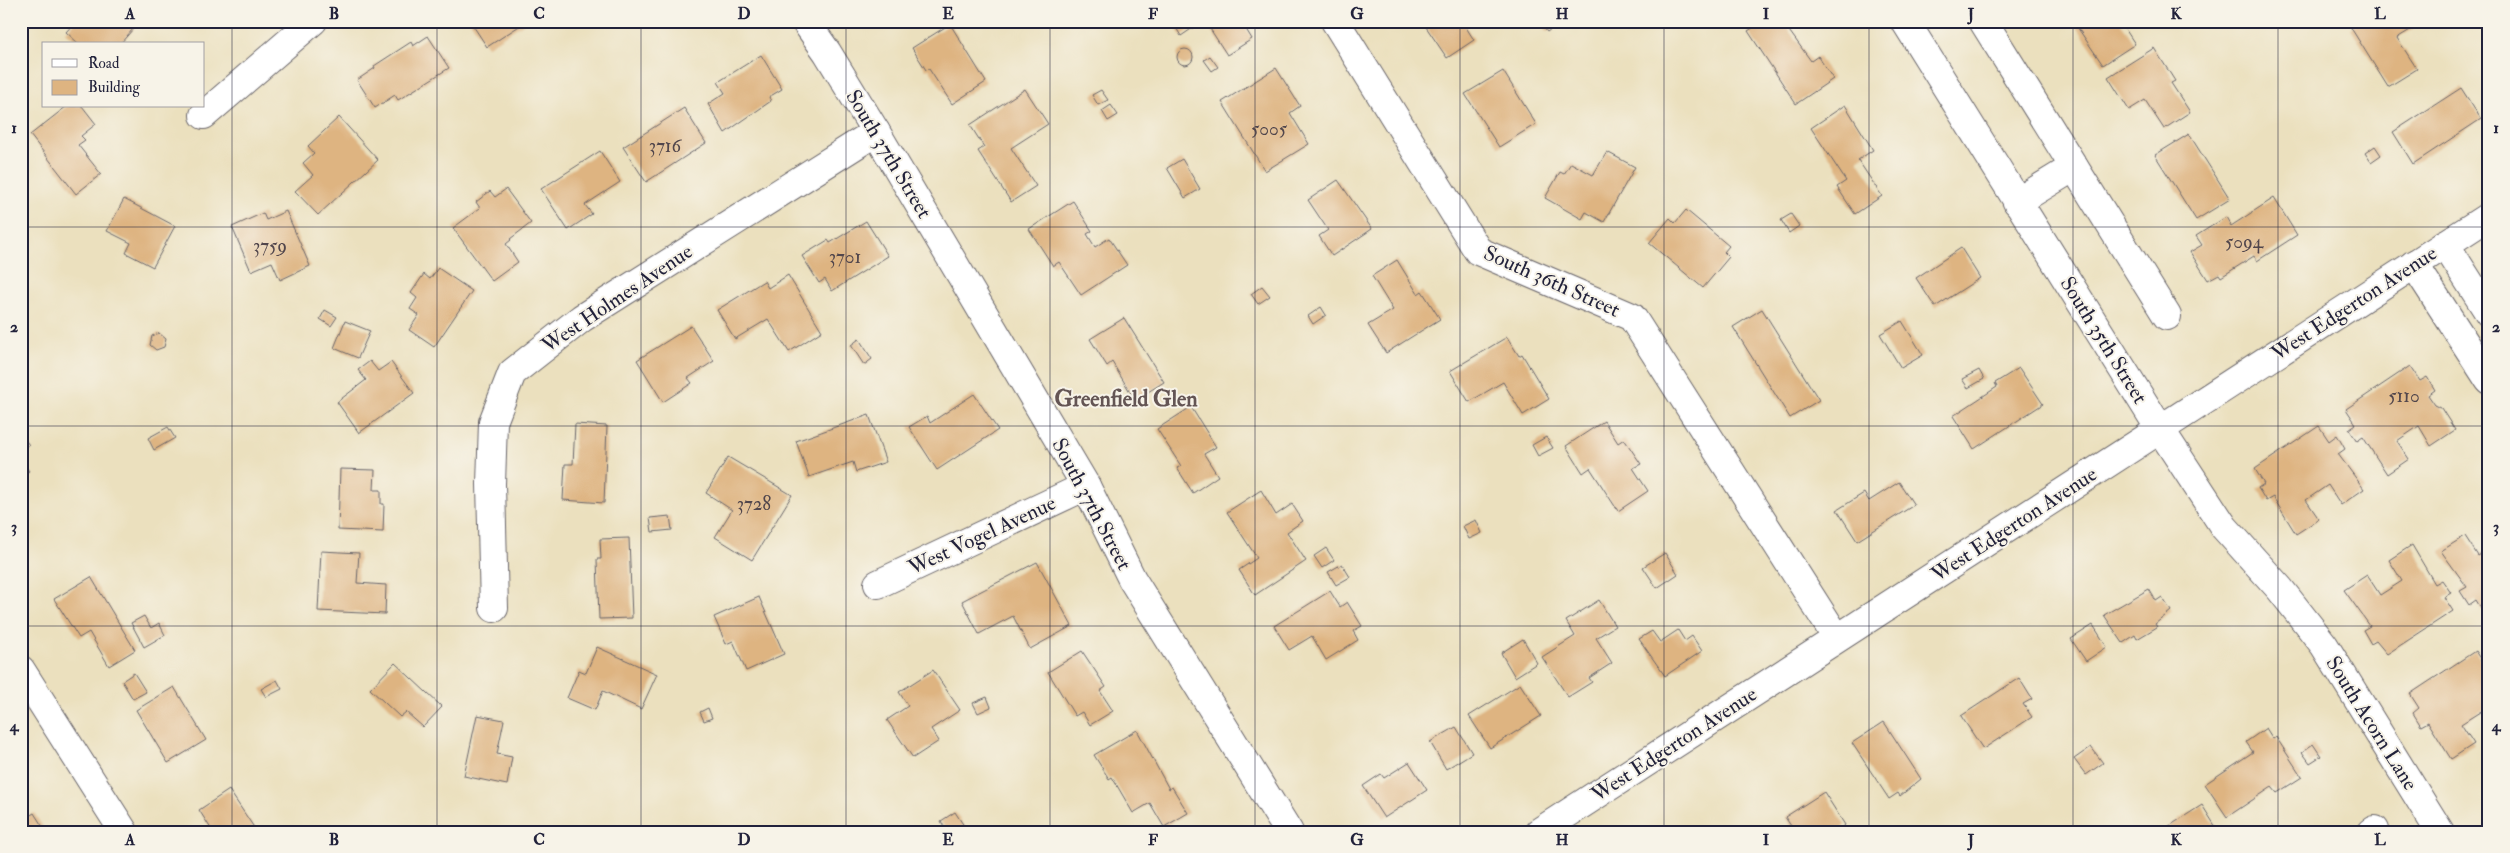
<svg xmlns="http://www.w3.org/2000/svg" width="2510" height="853" font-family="'IM FELL Double Pica',serif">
<rect width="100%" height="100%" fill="#f7f3e8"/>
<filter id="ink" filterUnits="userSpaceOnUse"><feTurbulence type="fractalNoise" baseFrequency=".02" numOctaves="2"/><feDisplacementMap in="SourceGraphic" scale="10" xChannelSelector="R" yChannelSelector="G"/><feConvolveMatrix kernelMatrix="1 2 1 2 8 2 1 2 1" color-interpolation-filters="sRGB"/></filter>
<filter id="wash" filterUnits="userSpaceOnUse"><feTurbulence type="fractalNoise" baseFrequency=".0096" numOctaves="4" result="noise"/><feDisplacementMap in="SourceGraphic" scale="20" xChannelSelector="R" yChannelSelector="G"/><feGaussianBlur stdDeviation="1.12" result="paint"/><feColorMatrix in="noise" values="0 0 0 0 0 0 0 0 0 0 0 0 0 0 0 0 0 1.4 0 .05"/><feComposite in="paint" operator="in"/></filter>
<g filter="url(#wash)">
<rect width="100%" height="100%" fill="#ebe0be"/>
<g id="blocks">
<g fill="#deb481">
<path d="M76 21H140L120 44H79L66 32Z"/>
<path d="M470 21H527L487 47Z"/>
<path d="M1172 21H1203L1181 36Z"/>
<path d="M1205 21H1241L1252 39 1227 55Z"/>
<path d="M1422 21H1462L1474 40 1447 58Z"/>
<path d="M1542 21H1553L1556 25 1547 32 1540 23Z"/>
<path d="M1763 21H1782L1811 61 1818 56 1833 79 1796 104 1748 31Z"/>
<path d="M2073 21H2120L2135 44 2103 65Z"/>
<path d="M2361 21H2418L2420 24 2397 38 2417 69 2388 87 2351 28Z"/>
<path d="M950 24 986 82 952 104 929 69 926 70 912 48Z"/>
<path d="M428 36 449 68 398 100 395 95 375 108 357 80 375 68 374 66 411 42 413 46Z"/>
<path d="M2154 48 2175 81 2171 83 2190 112 2164 129 2145 100 2129 110 2108 77Z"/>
<circle cx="1185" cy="57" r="8"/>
<path d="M761 55 782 89 769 97 771 101 725 133 708 104 725 93 718 82Z"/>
<path d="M1210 56 1218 67 1212 71 1204 60Z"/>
<path d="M1276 68 1300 106 1290 113 1309 144 1265 171 1222 102Z"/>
<path d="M1503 71 1536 124 1499 147 1465 94Z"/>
<path d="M2461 88 2481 119 2413 164 2393 132Z"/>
<path d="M1025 89 1048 124 1011 148 1036 186 1011 202 978 151 984 147 970 125Z"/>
<path d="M1101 90 1108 100 1098 105 1092 95Z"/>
<path d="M1111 105 1118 115 1108 121 1102 111Z"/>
<path d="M1845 105 1873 150 1858 160 1882 196 1855 214 1837 187 1846 181 1811 128Z"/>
<path d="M67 106H82L96 124 81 136 85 140 78 145 101 174 76 194 30 135Z"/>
<path d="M684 108 706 143 646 182 623 147Z"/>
<path d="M339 117 378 160 318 215 295 191 313 175 303 163 314 153 308 146Z"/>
<path d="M2189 134 2230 199 2196 220 2155 155Z"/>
<path d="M2375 146 2381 155 2371 162 2365 153Z"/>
<path d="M600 151 620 182 585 205 592 214 568 230 541 189Z"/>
<path d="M1607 152 1635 167 1604 222 1586 212 1582 219 1545 198 1560 172 1564 174 1571 163 1593 175Z"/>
<path d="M1182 159 1200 189 1185 198 1167 168Z"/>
<path d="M1338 180 1372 229 1332 256 1319 236 1328 230 1308 200Z"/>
<path d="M506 189 531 223 510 239 511 240 506 244 518 262 492 281 453 228 480 208 476 202 490 191 495 197Z"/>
<path d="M2274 198 2297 235 2257 261 2254 256 2221 277 2219 274 2208 280 2190 252 2202 245 2196 236 2226 217 2231 226Z"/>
<path d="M124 199 175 226 153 267 126 253 131 243 107 231Z"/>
<path d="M1073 201 1092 231 1087 234 1095 247 1109 238 1127 265 1081 295 1059 262 1053 266 1029 229Z"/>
<path d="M1686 210 1729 246 1724 252 1729 257 1703 288 1649 243 1670 218 1675 223Z"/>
<path d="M286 211 310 266 280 280 272 262 251 271 232 227 263 213 266 220Z"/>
<path d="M1791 214 1799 226 1789 233 1781 220Z"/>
<path d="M866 221 888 256 832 291 825 279 819 283 802 256 828 240 830 243Z"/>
<path d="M1961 248 1980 278 1935 307 1916 278Z"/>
<path d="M1397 260 1418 294 1422 291 1440 319 1386 353 1368 325 1393 310 1372 276Z"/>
<path d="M438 268 472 291 434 347 409 330 419 315 410 309 417 298 411 293 424 274 430 279Z"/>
<path d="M788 275 822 331 789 352 768 319 735 339 717 310 764 281 768 288Z"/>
<path d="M1262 286 1270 296 1258 304 1251 294Z"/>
<path d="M1321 307 1326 315 1313 324 1308 316Z"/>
<path d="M1762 309 1819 400 1790 418 1733 327Z"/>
<path d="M325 310 337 317 331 326 320 319Z"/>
<path d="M1124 318 1164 382 1135 400 1112 362 1107 366 1090 339Z"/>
<path d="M345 321 370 331 358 358 334 348Z"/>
<path d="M1902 321 1923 355 1901 368 1880 334Z"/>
<path d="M691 326 714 361 688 378 692 383 663 402 637 360Z"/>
<path d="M159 333 166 339 164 347 156 350 150 345 152 336Z"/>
<path d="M1507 337 1519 356 1522 354 1549 399 1523 415 1503 382 1469 402 1450 371Z"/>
<path d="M859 339 872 359 864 365 851 345Z"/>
<path d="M370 361 378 371 391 362 414 393 359 433 337 402 366 380 358 370Z"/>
<path d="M2410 366 2420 381 2427 377 2435 390 2428 395 2435 405 2441 408 2455 430 2431 446 2419 426 2397 441 2409 459 2387 474 2363 437 2357 441 2349 429 2356 424 2346 409Z"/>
<path d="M2019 368 2043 404 1974 449 1953 416 1997 387 1995 383Z"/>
<path d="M1979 370 1984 379 1968 388 1962 379Z"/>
<path d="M974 394 998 430 937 470 909 427 927 416 930 423Z"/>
<path d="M1191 407 1216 447 1204 454 1218 476 1193 493 1177 468 1181 466 1157 429Z"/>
<path d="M869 415 886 462 856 472 853 462 809 477 796 441Z"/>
<path d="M1604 421 1618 443 1624 439 1641 464 1633 468 1648 491 1618 511 1590 468 1583 473 1566 446Z"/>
<path d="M575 424 607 426 604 503 563 500 565 464H573Z"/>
<path d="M2319 426 2329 441 2337 435 2345 449 2338 454 2364 489 2341 505 2328 485 2306 500 2319 519 2296 534 2273 497 2266 501 2258 488 2264 484 2255 469Z"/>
<path d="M168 427 175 438 154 450 148 438Z"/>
<path d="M21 434 29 445 21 450Z"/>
<path d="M1546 437 1553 448 1538 456 1532 445Z"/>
<path d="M728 457 792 495 752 560 715 537 732 510 706 493Z"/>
<path d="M21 460 29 471 21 477Z"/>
<path d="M340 469 375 470 374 490H381V504H384L383 532 338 530Z"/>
<path d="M1899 482 1914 505 1857 541 1837 510 1864 493 1869 501Z"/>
<path d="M1261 490 1276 515 1292 504 1303 521 1287 532 1306 561 1255 595 1239 570 1257 558 1227 512Z"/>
<path d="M670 516 672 530 652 532 650 518Z"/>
<path d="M1476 520 1482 533 1469 539 1463 526Z"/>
<path d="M2465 536 2478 556 2489 549V613L2485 615 2476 600 2469 605 2460 591 2467 587 2441 551Z"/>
<path d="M629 538 632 618 599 619 597 559H601L600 539Z"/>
<path d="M2412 545 2435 584 2442 580 2451 593 2444 597 2453 611 2387 654 2376 641 2371 644 2363 630 2370 626 2344 590 2367 575 2380 595 2402 581 2389 560Z"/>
<path d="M1326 548 1334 560 1322 568 1314 556Z"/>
<path d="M321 551 359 553 357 583 386 585 385 614 318 611Z"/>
<path d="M1665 553 1678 574 1657 588 1643 567Z"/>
<path d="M1037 562 1072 626 1030 649 1013 616 979 634 962 601Z"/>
<path d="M1342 564 1350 577 1336 585 1328 572Z"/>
<path d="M91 577 135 650 109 666 89 632 79 638 54 599Z"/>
<path d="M2149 589 2156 601 2162 597 2171 611 2155 624 2157 627 2137 639 2135 635 2123 643 2104 615Z"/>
<path d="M1330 591 1340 607 1347 602 1362 626 1353 631 1358 640 1326 660 1312 636 1289 650 1274 626Z"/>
<path d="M759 597 784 654 746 671 733 641 726 644 714 617Z"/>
<path d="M1599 600 1615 626 1596 638 1612 663 1589 678 1592 682 1568 697 1542 657 1575 636 1566 621Z"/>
<path d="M144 616 151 628 159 623 165 635 144 647 131 623Z"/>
<path d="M2093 625 2107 647 2086 661 2071 639Z"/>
<path d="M1678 630 1685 641 1692 636 1702 651 1665 676 1639 639 1652 631 1660 642Z"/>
<path d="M1523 639 1537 663 1515 677 1501 653Z"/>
<path d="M597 647 657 674 641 709 603 691 595 710 567 698 579 670 586 673Z"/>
<path d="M1082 651 1106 687 1100 691 1113 711 1090 725 1082 712 1075 716 1048 672Z"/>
<path d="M2475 651 2485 666 2489 664V719L2483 710 2461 724 2474 744 2451 759 2428 722 2421 726 2413 713 2419 708 2410 694Z"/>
<path d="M395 663 442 707 423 727 406 712 400 717 370 689Z"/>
<path d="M933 670 960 710 931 729 939 741 913 758 887 720 908 706 899 692Z"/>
<path d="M134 673 146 692 133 699 122 681Z"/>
<path d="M2019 678 2032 699 2023 704 2032 717 1983 749 1961 716Z"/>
<path d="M277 680 282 689 266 697 261 689Z"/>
<path d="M1520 684 1541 716 1490 748 1469 716Z"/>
<path d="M174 687 206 740 168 763 136 710Z"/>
<path d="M987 697 991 707 978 713 973 703Z"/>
<path d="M708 708 712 718 704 721 700 712Z"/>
<path d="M477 715 504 720 497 754 512 757 507 785 464 776Z"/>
<path d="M1884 722 1921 779 1900 796 1898 793 1889 799 1852 743Z"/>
<path d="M1456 727 1472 753 1446 769 1430 742Z"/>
<path d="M2266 728 2273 739 2276 737 2302 777 2277 793 2272 787 2227 817 2205 784 2253 752 2246 742Z"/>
<path d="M1137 730 1169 789 1172 787 1188 813 1164 827 1150 803 1133 813 1112 777 1109 779 1094 755Z"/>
<path d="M2313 744 2321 756 2310 763 2302 752Z"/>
<path d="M2091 747 2103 763 2086 775 2074 759Z"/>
<path d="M1409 762 1427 790 1384 818 1363 786 1381 774 1384 778Z"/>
<path d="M229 790 257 832H213L199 810Z"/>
<path d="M1824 792 1845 825 1838 832H1781L1791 826 1785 817Z"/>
<path d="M2202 805 2219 832H2160Z"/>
<path d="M955 812 968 832H947L941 821Z"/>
<path d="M34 813 46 832H21V821Z"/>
</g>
</g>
</g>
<g filter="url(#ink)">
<use href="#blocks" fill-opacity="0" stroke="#686469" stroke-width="1"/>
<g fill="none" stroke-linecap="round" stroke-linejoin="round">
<defs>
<g id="minor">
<path d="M805 21 827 52 876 132 1086 486 1132 579 1289 832"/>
<path d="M1335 21 1478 251 1632 317 1837 638"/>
<path d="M1905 21 2160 429 2224 527 2280 589 2324 645 2440 832"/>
<path d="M1983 21 2167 316"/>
<path d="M204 115 313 21"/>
<path d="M2017 202 2074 167"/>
<path d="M2445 244 2489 313"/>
<path d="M2414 264 2489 380"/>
<path d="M878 584 1086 486"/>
<path d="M494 608 491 484 493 422 512 373 582 318 876 132"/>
<path d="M21 670 124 832"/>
<path d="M1539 832 2489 216"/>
<path d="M2372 832 2375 830"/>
</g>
</defs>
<use href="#minor" stroke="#686469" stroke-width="30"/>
<use href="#minor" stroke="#fff" stroke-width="28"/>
</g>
</g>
<path fill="none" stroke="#22223b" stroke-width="1" stroke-opacity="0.55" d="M232 21V832M437 21V832M641 21V832M846 21V832M1050 21V832M1255 21V832M1460 21V832M1664 21V832M1869 21V832M2073 21V832M2278 21V832M21 227H2489M21 426H2489M21 626H2489"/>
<g text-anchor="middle" stroke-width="4" stroke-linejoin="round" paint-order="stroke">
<g font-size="19" fill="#51464c">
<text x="1269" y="135">5005</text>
<text x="665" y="152">3716</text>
<text x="2244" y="248">5094</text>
<text x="270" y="252">3759</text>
<text x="845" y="263">3701</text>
<text x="2404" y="402">5110</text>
<text x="754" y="510">3728</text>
</g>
<g font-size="21" fill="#22223b" stroke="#f7f3e8">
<text transform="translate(889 154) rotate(59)" y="7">South 37th Street</text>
<text transform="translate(1552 281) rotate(24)" y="7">South 36th Street</text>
<text transform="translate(617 298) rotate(-34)" y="7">West Holmes Avenue</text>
<text transform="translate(2354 303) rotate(-33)" y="7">West Edgerton Avenue</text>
<text transform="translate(2104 340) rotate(58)" y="7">South 35th Street</text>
<text transform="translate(1092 504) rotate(62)" y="7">South 37th Street</text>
<text transform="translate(2014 524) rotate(-33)" y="7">West Edgerton Avenue</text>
<text transform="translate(982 535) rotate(-25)" y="7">West Vogel Avenue</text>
<text transform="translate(2372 723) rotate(58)" y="7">South Acorn Lane</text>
<text transform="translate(1674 744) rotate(-33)" y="7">West Edgerton Avenue</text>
</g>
<g font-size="22" font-weight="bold" fill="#645554" stroke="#f7f3e8">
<text x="1126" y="406">Greenfield Glen</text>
</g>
</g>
<rect width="2510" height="853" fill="none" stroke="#f7f3e8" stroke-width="55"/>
<rect x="42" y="42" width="162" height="65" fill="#f7f3e8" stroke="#a29fa3"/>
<rect x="52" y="59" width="25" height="8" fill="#ffffff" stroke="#a29fa3"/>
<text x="88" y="68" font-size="15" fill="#22223b">Road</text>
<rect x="52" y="80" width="25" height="15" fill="#deb481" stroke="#a29fa3"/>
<text x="88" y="92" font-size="15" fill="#22223b">Building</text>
<rect x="28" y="28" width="2454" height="798" fill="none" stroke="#22223b" stroke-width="2"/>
<g font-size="16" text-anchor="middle" font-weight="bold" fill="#22223b">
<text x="130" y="19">A</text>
<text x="334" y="19">B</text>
<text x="539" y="19">C</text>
<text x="744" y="19">D</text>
<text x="948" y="19">E</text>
<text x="1153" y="19">F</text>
<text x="1357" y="19">G</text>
<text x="1562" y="19">H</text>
<text x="1766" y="19">I</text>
<text x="1971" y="19">J</text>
<text x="2176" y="19">K</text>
<text x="2380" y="19">L</text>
<text x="14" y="133">1</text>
<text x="2496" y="133">1</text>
<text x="14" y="332">2</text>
<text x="2496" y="332">2</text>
<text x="14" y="532">3</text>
<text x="2496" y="532">3</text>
<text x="14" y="731">4</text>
<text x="2496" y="731">4</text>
<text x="130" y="845">A</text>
<text x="334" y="845">B</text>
<text x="539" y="845">C</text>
<text x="744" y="845">D</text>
<text x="948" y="845">E</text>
<text x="1153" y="845">F</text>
<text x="1357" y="845">G</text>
<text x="1562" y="845">H</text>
<text x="1766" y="845">I</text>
<text x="1971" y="845">J</text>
<text x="2176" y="845">K</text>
<text x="2380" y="845">L</text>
</g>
</svg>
